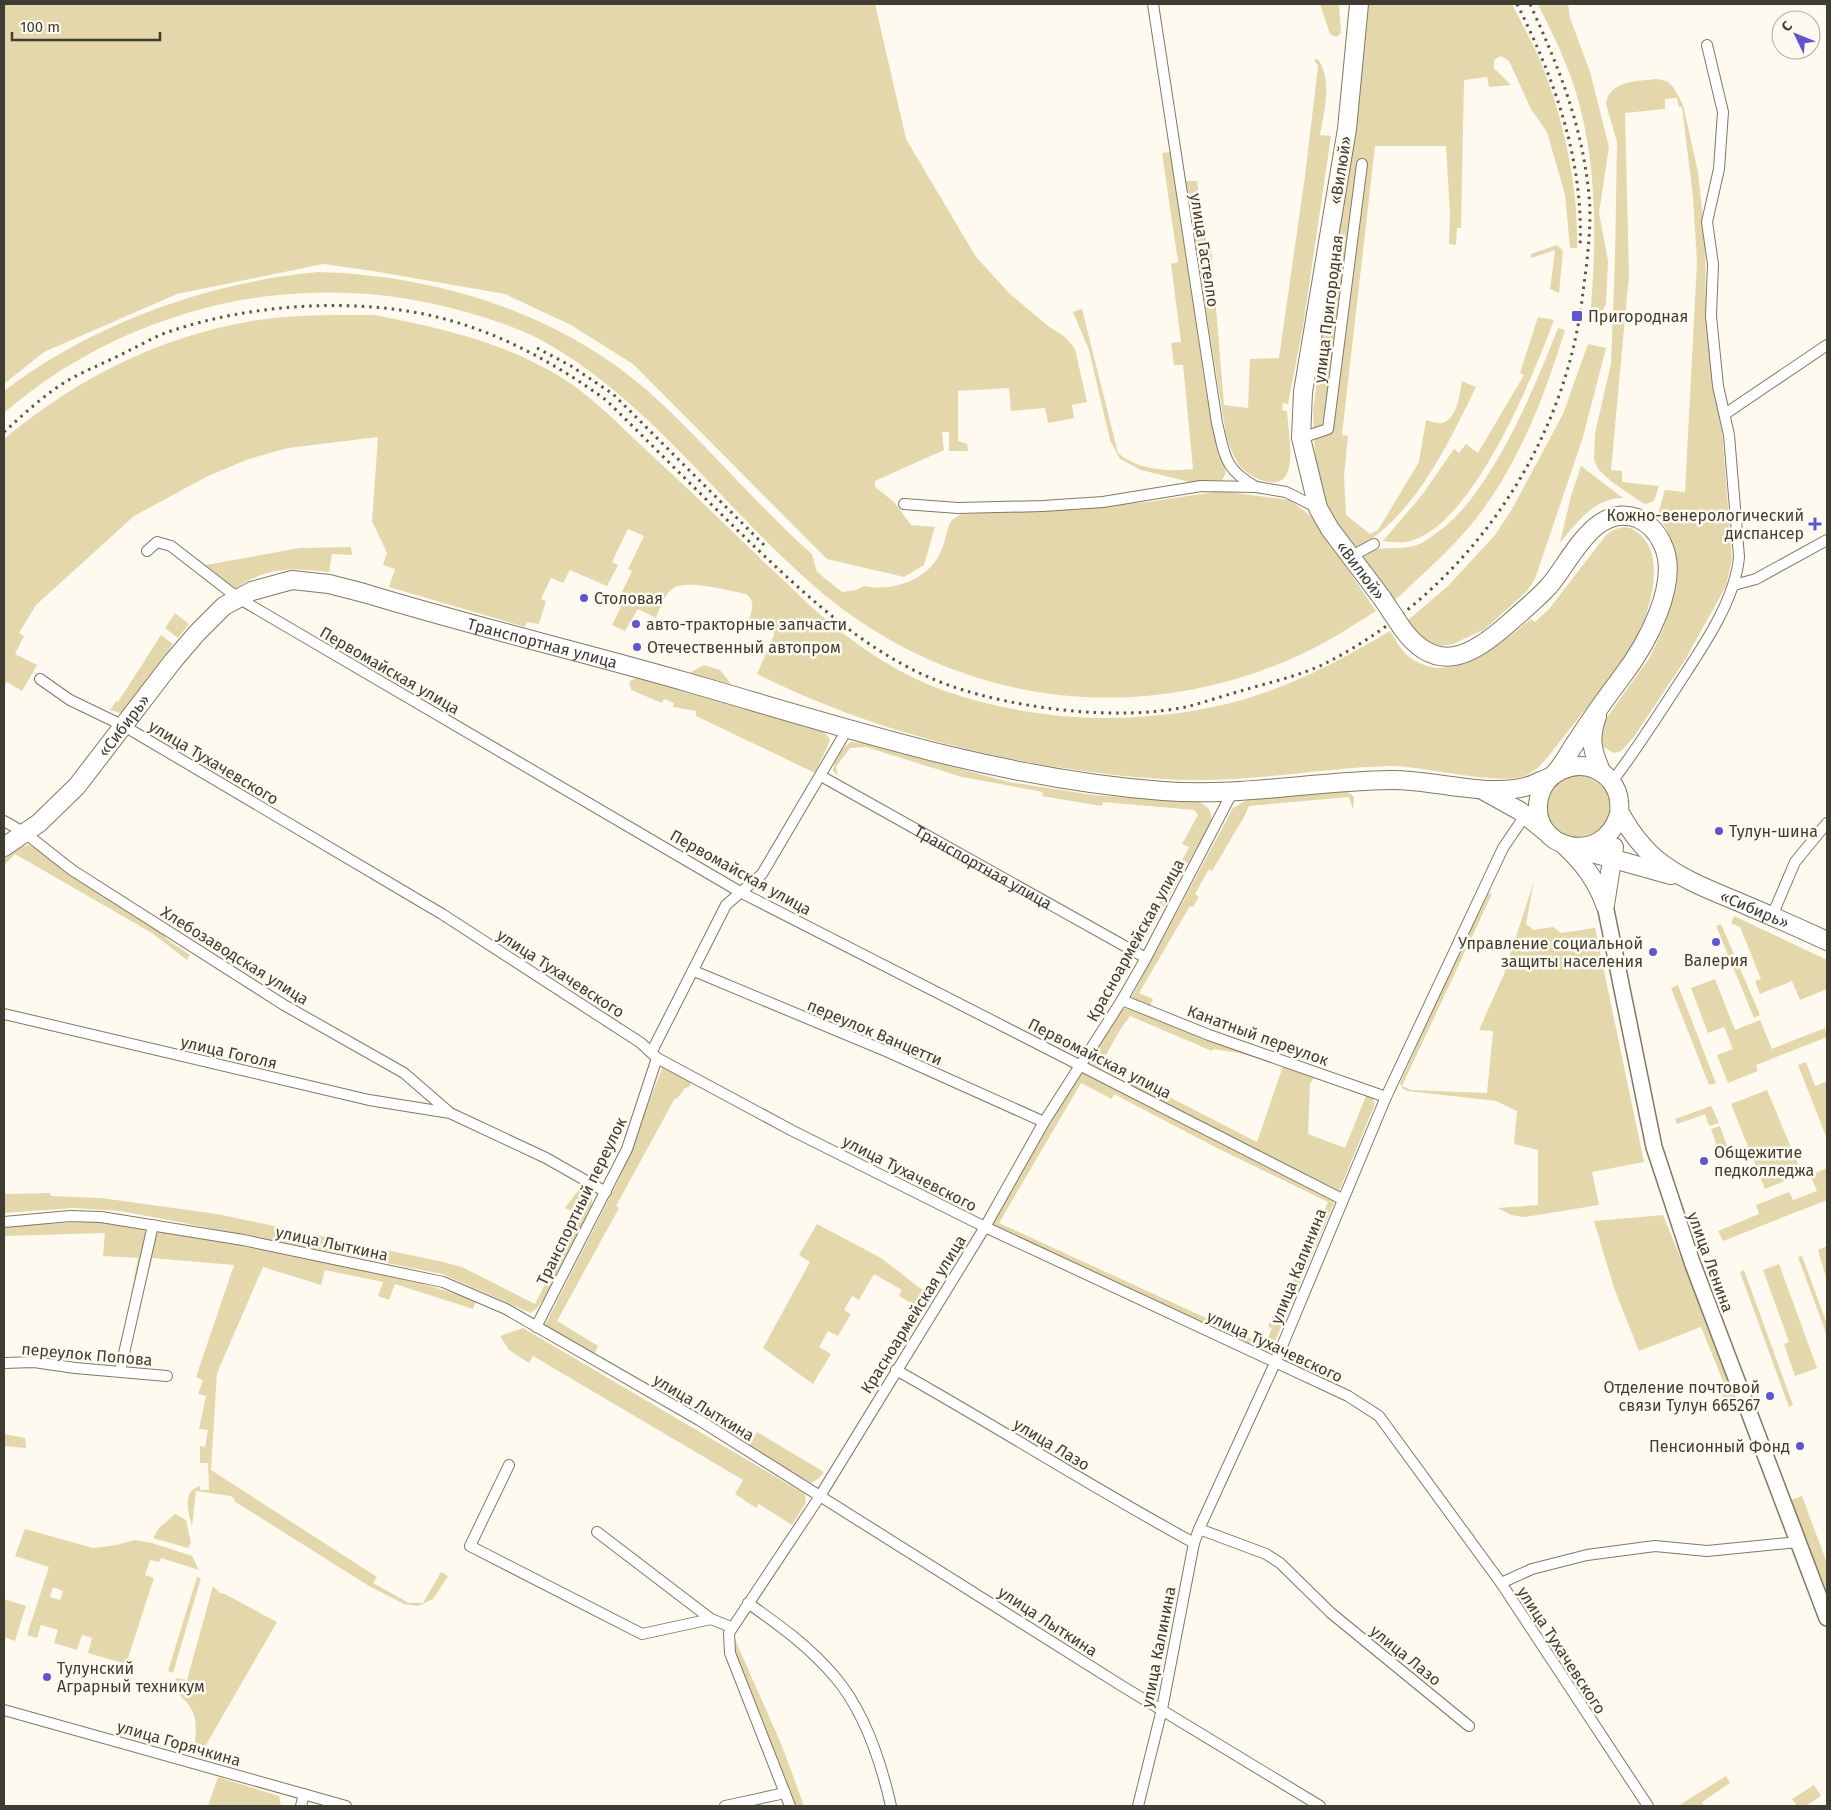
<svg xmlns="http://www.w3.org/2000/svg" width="1831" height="1810" font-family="'Fira Sans',sans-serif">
<rect width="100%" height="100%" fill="#fefaf0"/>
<g fill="#e5d7ac" fill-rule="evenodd">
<path d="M4 4H875L906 139 976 257 1010 294 1048 326 1065 337 1075 349 1087 402 1072 405 1074 418 1048 423 1045 408 1011 411 1009 388 958 391V441L967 444 968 451H949V432H942L944 450 875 481V487L894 502 911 525 935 527 924 565 904 577 827 559 633 364 571 325 505 294 373 271 323 264 177 294 44 352 4 384Z"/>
<path d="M1320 4H1339L1341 33 1337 37 1330 34Z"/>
<path d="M1368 4H1512C1521 22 1531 40 1539 58 1563 114 1579 188 1577 248H1570L1565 195 1547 132 1531 109 1509 61 1501 56 1494 60V68L1511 85 1489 87 1487 77 1464 80 1461 228H1457L1456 245 1449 244 1450 214 1446 146H1375L1342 435 1348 436 1344 476 1346 515 1370 534 1378 530 1419 462 1426 420C1430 421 1437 424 1442 423 1457 420 1460 393 1462 381L1476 387C1446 448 1416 513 1357 549L1331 515 1321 486 1315 455 1313 411 1332 262 1362 65Z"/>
<path d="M1538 4H1568L1570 18 1590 72 1609 147 1599 213 1608 261 1606 304 1597 321H1590C1597 235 1599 144 1565 62 1557 42 1547 23 1538 4Z"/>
<path d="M1318 59C1333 82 1324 110 1320 135L1331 136 1303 327 1288 404 1283 403 1282 410 1287 411C1288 427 1294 459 1287 474 1278 492 1249 477 1240 466 1233 457 1229 445 1226 434L1185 181H1197L1207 247H1211L1224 405 1248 408 1250 359 1279 358 1305 176 1318 66 1314 60Z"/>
<path d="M1657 79 1667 81 1674 88 1683 105 1698 172 1705 238 1706 309 1720 404 1732 559 1726 586 1685 660 1633 738 1621 751 1614 753 1603 747 1599 740 1603 723 1650 657 1664 627 1676 589 1677 563 1675 550 1666 528 1659 518V511L1665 490 1685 492 1697 262 1693 197 1682 107H1679L1677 98 1665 99V109L1625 113 1629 275 1611 470 1622 471V482L1659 486 1654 501 1646 504 1641 502 1612 482 1598 469 1594 459 1595 433 1611 364 1615 258 1617 142 1606 104C1609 80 1639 81 1657 79Z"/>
<path d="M1170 152 1207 397 1226 473 1222 480 1190 482 1141 470 1120 459 1110 440 1089 350 1073 312 1082 309 1118 453C1137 470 1169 472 1193 469L1183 365H1174L1171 343 1181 342 1171 264 1178 262 1162 153Z"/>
<path d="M1557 245 1563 251 1559 293 1550 289 1555 250 1531 258V254Z"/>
<path d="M318 272C436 275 559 313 649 392 706 443 755 504 812 554L817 572 842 592 856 590 864 586C893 592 930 580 942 549 946 540 946 529 952 520L961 514 1054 510 1148 502 1221 491 1290 500 1312 517 1376 611C1352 626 1328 642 1302 654 1137 730 952 706 814 586 724 508 654 406 550 345 531 333 508 325 486 318 417 296 351 288 279 295 180 304 78 348 4 413V391C91 324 208 282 318 272Z"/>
<path d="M374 315C440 328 497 340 556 374 590 394 617 423 645 449 685 486 725 524 764 562 784 580 803 600 824 618 860 648 903 677 948 692 1042 724 1147 726 1242 700 1294 685 1343 659 1390 631 1395 639 1401 650 1408 656 1450 689 1499 645 1531 619L1535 622 1549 609 1606 535C1617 527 1626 524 1637 532 1667 554 1651 608 1637 636 1617 675 1578 717 1551 753 1544 762 1537 770 1527 775 1498 787 1424 765 1388 766 1325 768 1262 780 1199 780 1141 780 1083 772 1027 762 930 743 846 718 757 674L775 633 748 623C751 612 757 602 746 594 731 591 686 579 673 588 664 595 660 608 656 618L638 609 625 631 612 625 625 598 620 596 632 571 628 569 644 536 628 529 612 562 618 565 607 586 570 570 563 583 551 578 541 599 546 601 539 624 527 622 525 627 389 587 395 569 383 565 387 553 372 521 378 437 288 448 249 459 208 476 134 516 36 605 19 633 24 636 15 654 37 665 22 691 7 682 4 686V439C76 379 158 337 252 321 292 314 333 315 374 315Z"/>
<path d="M1538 317 1554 320C1533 376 1471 531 1406 542 1399 543 1390 542 1383 541L1422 495 1454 449 1459 453 1466 444 1478 453 1524 375 1520 373Z"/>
<path d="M1558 328 1565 330C1545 395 1520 461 1478 516 1454 547 1424 573 1395 600L1362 558C1381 543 1387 551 1408 547 1418 546 1427 540 1435 534 1489 499 1535 387 1558 328Z"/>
<path d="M1588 344 1606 348 1583 437 1535 579 1527 591 1485 629 1453 644 1440 646 1427 643 1407 621 1448 586 1495 535 1512 509 1563 414Z"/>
<path d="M1581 466 1623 498C1594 498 1576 523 1560 543L1571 496Z"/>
<path d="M175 543 206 565 300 548 351 547 352 555 332 554 329 572C303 569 280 567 256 577 248 580 242 585 235 588Z"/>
<path d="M175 613 189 624 178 638 165 628Z"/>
<path d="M161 635 173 644 124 710 120 713 110 710 116 701 118 702Z"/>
<path d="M704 665 720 670 731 684 689 673Z"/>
<path d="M636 678 823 731 830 739 829 743 815 773 696 716V711L673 707 674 703 664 699 662 703 631 690V687L629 686 630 681Z"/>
<path d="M851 742 865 743 1009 782 1093 795 1198 802C1208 806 1213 812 1211 822L1140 948 1136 946 1189 847 1182 844 1198 815 1194 810 1103 802 1102 806 1042 796 1043 792 962 777 866 747 850 748 836 767 838 776 833 771C833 761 842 747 851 742Z"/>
<circle cx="1579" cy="806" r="33"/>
<path d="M1347 791 1354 797 1353 810 1349 797 1249 806 1244 817 1212 871 1209 869 1195 894 1199 897 1193 907 1190 906 1139 993 1153 999 1150 1006 1131 998 1233 808 1247 800Z"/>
<path d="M30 845 49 857 65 872 167 935 165 938 190 955 187 960 152 933 15 854 4 865V857L23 846Z"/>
<path d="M1534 881 1526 924 1534 930 1553 927 1561 933 1595 928 1644 1162 1592 1172 1599 1205 1525 1217 1511 1215 1498 1208 1538 1205V1150L1514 1144 1517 1111 1496 1101 1408 1091 1403 1089 1400 1083 1486 892 1492 894 1402 1086 1411 1090 1487 1093 1493 1031 1479 1030 1504 974Z"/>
<path d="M1734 916 1827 960V989L1800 1000 1792 981 1760 994 1755 981 1761 979 1740 927 1731 923Z"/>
<path d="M1721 924 1760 1015 1754 1018 1716 926Z"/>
<path d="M1715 979 1735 1030 1760 1020 1772 1049 1825 1028 1827 1037 1756 1065 1758 1071 1728 1083 1717 1055 1733 1049 1724 1027 1708 1033 1691 988Z"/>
<path d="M1678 985 1716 1083 1709 1085 1671 988Z"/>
<path d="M1126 1008 1218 1044 1234 1047 1371 1095 1375 1104 1339 1191 1129 1084 1132 1078 1257 1142 1283 1066 1239 1053 1213 1049 1212 1051 1130 1016 1120 1030 1101 1064 1106 1066 1103 1070 1089 1063 1122 1009ZM1314 1077 1366 1096 1345 1148 1308 1134 1310 1084Z"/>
<path d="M1806 1062 1815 1086 1827 1081V1139L1798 1065Z"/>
<path d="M663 1066 691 1083 690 1086 684 1089 677 1099 675 1098 616 1206 619 1208 557 1321 598 1346 595 1353 545 1325 618 1181Z"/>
<path d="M1081 1072 1335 1201 1270 1353 990 1225ZM1081 1083 1112 1099 1114 1094 1215 1147 1328 1202 1279 1312 1275 1311 1268 1326 1272 1328 1265 1345 999 1223Z"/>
<path d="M1767 1090 1802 1174 1765 1189 1731 1104Z"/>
<path d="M1711 1106 1719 1123 1709 1126 1705 1114 1677 1124 1675 1119Z"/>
<path d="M1720 1126 1729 1151 1720 1155 1711 1129Z"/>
<path d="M1827 1168V1200L1723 1241 1718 1231 1759 1214 1756 1205 1789 1192 1793 1200 1817 1191 1810 1175Z"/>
<path d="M583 1184C594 1191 593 1196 591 1208L545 1297 537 1308 531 1313 442 1274 179 1222 120 1211 73 1208 4 1213V1194L50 1193 51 1196 101 1198 217 1214 443 1262 462 1267 535 1304 580 1215 565 1208Z"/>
<path d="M1663 1215 1740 1402 1727 1409 1720 1389 1725 1386 1701 1327 1639 1351 1614 1288 1594 1221Z"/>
<path d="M102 1221 144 1228 146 1230 142 1253 131 1295 138 1258 103 1256 105 1233 4 1236V1226Z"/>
<path d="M817 1224 881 1258 929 1295 920 1308 899 1296 902 1290 874 1274 859 1300 852 1296 844 1310 851 1314 838 1336 828 1331 819 1347 831 1354 813 1384 763 1348 810 1262 799 1255Z"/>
<path d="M155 1230C215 1240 273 1251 332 1263 381 1274 429 1283 476 1301L473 1309 395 1284 389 1300 378 1296 383 1282 325 1270 321 1285 263 1267 217 1373 211 1470 377 1577 373 1583 409 1603H423L441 1572 448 1576 433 1599 418 1606 404 1604 369 1586 234 1501 235 1499 231 1496 196 1491 192 1527C189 1513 181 1491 200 1486V1490H209L208 1463H200V1446L205 1447 208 1430 199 1429 206 1396 198 1394 203 1380 196 1377 234 1265 152 1258 150 1268 146 1267Z"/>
<path d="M1827 1246V1281L1818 1250Z"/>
<path d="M1802 1256 1827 1324V1336L1798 1257Z"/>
<path d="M1779 1264 1817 1368 1795 1376 1784 1344 1789 1342 1763 1270Z"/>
<path d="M1744 1270 1793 1405 1789 1407 1740 1272Z"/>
<path d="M523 1328 805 1494 806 1502 792 1525 759 1504 756 1508 735 1494 743 1480 533 1356 529 1363 509 1350 500 1336Z"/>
<path d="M757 1432 824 1472 818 1479 811 1483 749 1446Z"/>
<path d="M4 1434 25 1438 26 1448 4 1446Z"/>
<path d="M1802 1496 1827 1563V1595L1791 1500Z"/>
<path d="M175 1514 186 1520 191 1543 188 1548 153 1538 158 1529Z"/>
<path d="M25 1529 93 1548 117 1545 134 1540 152 1543 192 1556 199 1570 161 1558 159 1562 150 1560 145 1575 154 1578 126 1664 88 1653 92 1638 82 1635 77 1650 54 1643 58 1630 41 1625 37 1638 27 1635 49 1567 15 1556ZM53 1587 63 1591 60 1600 50 1597Z"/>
<path d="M197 1577 201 1578 173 1673 168 1671Z"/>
<path d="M213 1586 221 1594 223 1593 277 1622 203 1750 194 1748C198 1720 197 1708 173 1690L176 1678 187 1680Z"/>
<path d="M4 1599 26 1606 15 1641 4 1637Z"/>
<path d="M734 1637 782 1746 804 1806H795L734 1654Z"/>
<path d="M1726 1776 1730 1783 1702 1802 1704 1806H1678Z"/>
<path d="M218 1777 279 1796 281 1806H208Z"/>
<path d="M1814 1785 1821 1796 1806 1806H1797L1792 1799Z"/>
</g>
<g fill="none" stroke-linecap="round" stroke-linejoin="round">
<defs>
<g id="minor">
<path d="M1153 4 1217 423C1225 456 1224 469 1256 487"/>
<path d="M1725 414 1827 345"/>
<path d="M1301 438 1328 429 1362 164"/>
<path d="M904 504 958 508 1043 506 1103 502 1201 486 1256 487 1286 492 1318 508"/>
<path d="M147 551 157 542 171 546 238 598 742 893 1342 1199"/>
<path d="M1350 557 1374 544"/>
<path d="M1734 585 1756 579 1827 540"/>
<path d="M40 679 70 700 124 726 442 914 641 1043 657 1058 791 1130 985 1227 1348 1396 1379 1416 1501 1583 1648 1806"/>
<path id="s1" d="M821 776 1146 958"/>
<path d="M1611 783C1634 753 1654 722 1674 691 1699 652 1735 603 1739 557L1729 435 1718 386 1711 316 1713 264 1707 222 1719 169 1723 112 1707 45"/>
<path d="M4 821 25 833 72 870 284 1005 404 1073 449 1112"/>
<path d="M1772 916 1795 862 1827 823"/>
<path d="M694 971 888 1052 1044 1122"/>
<path d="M1122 1000 1209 1035 1386 1097"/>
<path d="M4 1014 369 1100 450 1113 546 1158 606 1192"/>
<path d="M652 1051 726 905 762 874 848 728"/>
<path d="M4 1222 70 1216 101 1217 243 1240 443 1282 506 1309 699 1420 1122 1686 1320 1806"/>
<path d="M536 1327 627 1149 657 1058"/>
<path d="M4 1363 34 1362 75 1368 167 1376"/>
<path d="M896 1370C996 1426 1093 1488 1194 1543"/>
<path d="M120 1371 153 1225"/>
<path d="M509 1465 470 1546 642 1634 711 1619 597 1532"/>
<path d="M1199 1529 1266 1554 1280 1563 1331 1613 1469 1726"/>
<path d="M1501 1583 1532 1569 1587 1555 1655 1546 1707 1551 1798 1542"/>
<path d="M748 1603C779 1625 810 1647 835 1677 865 1712 881 1762 891 1806"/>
<path d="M711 1619 731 1627"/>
<path d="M4 1710 346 1806"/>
<path d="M301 1806 304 1794"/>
<path d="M725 1806 785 1793"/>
<path d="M790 1806 730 1653 729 1633 820 1496 985 1227 1044 1122 1122 1000 1146 958 1233 791"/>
<path d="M1138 1806 1162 1709 1194 1543 1199 1529 1275 1363 1386 1097 1503 848 1528 811"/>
</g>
<path id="secondary" d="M1605 905 1654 1147 1692 1262 1827 1618"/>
<g id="trunk">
<path id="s2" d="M1359 4 1347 129 1303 392 1301 438 1318 508 1330 529 1382 598"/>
<path d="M1597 716C1589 739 1592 751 1602 773"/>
<path d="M1484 791 1520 811 1546 832"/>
<path id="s3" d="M1619 814C1604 868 1528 850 1539 798 1544 773 1572 760 1595 769 1608 774 1618 788 1619 801 1620 805 1618 812 1621 815 1630 831 1642 847 1656 859 1683 881 1716 892 1748 906 1774 917 1801 929 1827 941"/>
<path d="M1565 846C1584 864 1596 880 1605 904"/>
<path id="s4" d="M4 847 39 823 77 786 173 661 197 633 224 606 252 591 292 580 329 584 364 593C472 626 582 652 690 683 846 728 1000 779 1163 791 1239 797 1315 781 1391 780 1434 779 1499 801 1536 783 1542 780 1548 779 1553 775 1561 768 1568 754 1574 745 1589 722 1605 699 1621 678 1645 647 1682 582 1662 543 1657 532 1648 523 1637 518 1594 503 1571 561 1549 586 1537 599 1523 611 1509 623 1473 655 1437 677 1402 628"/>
<path d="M1578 849 1671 875"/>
<path d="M1605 905 1614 847"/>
</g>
</defs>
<use href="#minor" stroke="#817963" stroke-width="12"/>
<use href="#secondary" stroke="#817963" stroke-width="18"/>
<use href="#trunk" stroke="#817963" stroke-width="20"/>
<use href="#minor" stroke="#fff" stroke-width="10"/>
<use href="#secondary" stroke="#fff" stroke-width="15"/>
<use href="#trunk" stroke="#fff" stroke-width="18"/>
<g stroke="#59564c" stroke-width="3" stroke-dasharray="2.5 5" stroke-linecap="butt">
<path d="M1517 4C1555 80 1584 161 1580 248"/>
<path d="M537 348 571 366 613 394 764 545"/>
<path d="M4 432C25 413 47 392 72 378 91 368 111 360 130 350 143 344 157 335 171 331 251 304 355 297 437 317 499 332 555 363 606 400 656 449 705 499 755 547 813 602 874 659 951 686 1017 709 1121 722 1190 706 1208 701 1226 695 1244 690 1271 682 1303 675 1328 662 1467 590 1566 447 1583 292 1587 262 1592 225 1589 195 1582 124 1559 68 1530 4"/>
</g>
<defs>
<path id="trunk-bridge" d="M1382 598 1402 628"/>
</defs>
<use href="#trunk-bridge" stroke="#817963" stroke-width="20" stroke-linecap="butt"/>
<use href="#trunk-bridge" stroke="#fff" stroke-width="18"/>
</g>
<g fill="#5f56cf" stroke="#fefaf0" stroke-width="2">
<rect x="1571" y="310" width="12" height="12" rx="2.5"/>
<path d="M1812.5 516.5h5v5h5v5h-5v5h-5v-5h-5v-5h5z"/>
<circle cx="584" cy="598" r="5"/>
<circle cx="636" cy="624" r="5"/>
<circle cx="637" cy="647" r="5"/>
<circle cx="1719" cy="831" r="5"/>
<circle cx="1716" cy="942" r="5"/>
<circle cx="1653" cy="952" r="5"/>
<circle cx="1704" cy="1161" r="5"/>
<circle cx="1770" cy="1396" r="5"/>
<circle cx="1800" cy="1446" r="5"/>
<circle cx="47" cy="1677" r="5"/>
</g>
<g text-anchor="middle" stroke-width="5" stroke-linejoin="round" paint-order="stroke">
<g font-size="16" fill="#3f3c32" stroke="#fefaf0">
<text transform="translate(1340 170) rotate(-81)" y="6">«Вилюй»</text>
<text transform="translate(1205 250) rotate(81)" y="6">улица Гастелло</text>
<text transform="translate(1328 309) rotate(-83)" y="6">улица Пригородная</text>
<text dy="6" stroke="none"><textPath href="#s2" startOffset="586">«Вилюй»</textPath></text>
<text dy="6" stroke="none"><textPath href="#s4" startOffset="660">Транспортная улица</textPath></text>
<text transform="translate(390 670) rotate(30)" y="6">Первомайская улица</text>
<text dy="6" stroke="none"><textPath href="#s4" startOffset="172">«Сибирь»</textPath></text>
<text transform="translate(214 762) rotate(31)" y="6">улица Тухачевского</text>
<text dy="6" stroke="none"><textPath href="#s1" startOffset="186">Транспортная улица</textPath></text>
<text transform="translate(741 872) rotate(29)" y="6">Первомайская улица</text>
<text dy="6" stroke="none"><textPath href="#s3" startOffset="424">«Сибирь»</textPath></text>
<text transform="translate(1135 940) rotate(-61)" y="6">Красноармейская улица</text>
<text transform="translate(235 955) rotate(32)" y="6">Хлебозаводская улица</text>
<text transform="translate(561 973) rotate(33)" y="6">улица Тухачевского</text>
<text transform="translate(875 1032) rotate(23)" y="6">переулок Ванцетти</text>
<text transform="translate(1258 1035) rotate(20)" y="6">Канатный переулок</text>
<text transform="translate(229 1052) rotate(13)" y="6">улица Гоголя</text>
<text transform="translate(1100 1058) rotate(27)" y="6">Первомайская улица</text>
<text transform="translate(910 1173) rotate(27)" y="6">улица Тухачевского</text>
<text transform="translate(581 1201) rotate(-64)" y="6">Транспортный переулок</text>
<text transform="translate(332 1243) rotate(12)" y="6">улица Лыткина</text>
<text transform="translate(1711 1262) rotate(70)" y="6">улица Ленина</text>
<text transform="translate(1298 1266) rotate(-68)" y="6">улица Калинина</text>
<text transform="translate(913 1314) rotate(-58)" y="6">Красноармейская улица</text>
<text transform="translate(1275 1346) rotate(25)" y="6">улица Тухачевского</text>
<text transform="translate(87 1354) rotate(5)" y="6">переулок Попова</text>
<text transform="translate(704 1407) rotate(31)" y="6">улица Лыткина</text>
<text transform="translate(1052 1444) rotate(31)" y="6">улица Лазо</text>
<text transform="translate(1048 1621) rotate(33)" y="6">улица Лыткина</text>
<text transform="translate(1158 1647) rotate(-79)" y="6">улица Калинина</text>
<text transform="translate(1562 1650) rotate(57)" y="6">улица Тухачевского</text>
<text transform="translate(1406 1655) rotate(39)" y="6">улица Лазо</text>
<text transform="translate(179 1743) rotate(16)" y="6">улица Горячкина</text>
</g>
<g font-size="16" fill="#3f3c32" stroke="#fefaf0" text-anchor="start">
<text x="1588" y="322">Пригородная</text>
<text x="1804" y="521" text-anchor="end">Кожно-венерологический<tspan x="1804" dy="18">диспансер</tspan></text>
<text x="594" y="604">Столовая</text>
<text x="646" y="630">авто-тракторные запчасти</text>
<text x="647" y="653">Отечественный автопром</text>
<text x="1729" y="837">Тулун-шина</text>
<text x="1643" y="949" text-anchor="end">Управление социальной<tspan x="1643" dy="18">защиты населения</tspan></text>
<text x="1716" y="966" text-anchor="middle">Валерия</text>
<text x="1714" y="1158">Общежитие<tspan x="1714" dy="18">педколледжа</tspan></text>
<text x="1760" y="1393" text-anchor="end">Отделение почтовой<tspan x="1760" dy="18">связи Тулун 665267</tspan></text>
<text x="1790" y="1452" text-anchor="end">Пенсионный Фонд</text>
<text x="57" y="1674">Тулунский<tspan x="57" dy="18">Аграрный техникум</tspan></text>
</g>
</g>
<rect width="1831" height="1810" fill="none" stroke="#3f3c32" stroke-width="10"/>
<g transform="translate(1796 35) rotate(313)"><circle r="24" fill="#fefaf0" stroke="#b2aea4"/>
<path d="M0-4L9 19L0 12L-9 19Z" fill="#5f56cf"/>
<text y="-8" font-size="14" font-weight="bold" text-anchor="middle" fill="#3f3c32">С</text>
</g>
<path d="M12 32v8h148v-8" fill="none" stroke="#3f3c32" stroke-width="2.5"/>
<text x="20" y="32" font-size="15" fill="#3f3c32" stroke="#fefaf0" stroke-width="4" paint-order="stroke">100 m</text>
</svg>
